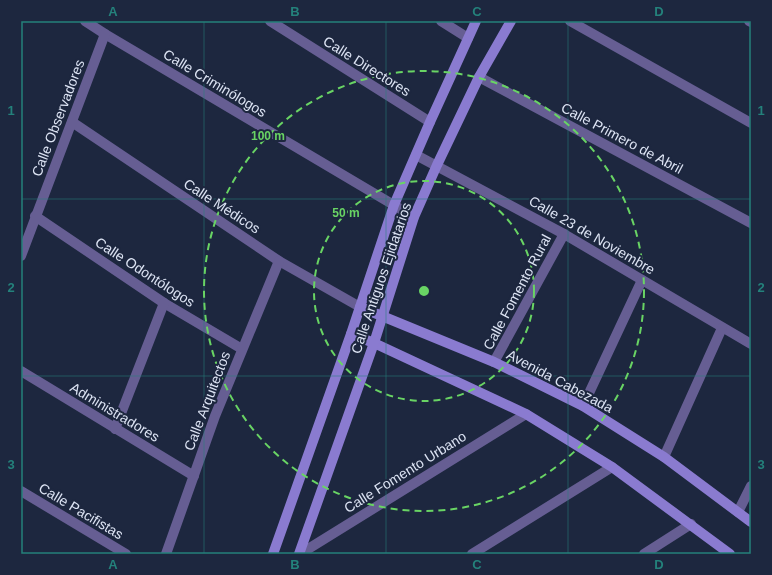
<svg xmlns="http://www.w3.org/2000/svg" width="772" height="575" font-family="Arial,sans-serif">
<rect width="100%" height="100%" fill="#1d273f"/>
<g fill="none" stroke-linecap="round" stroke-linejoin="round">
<g stroke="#665e93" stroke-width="10">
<path d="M85 21 105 34 414 217"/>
<path d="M270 21 430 122"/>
<path d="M441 21 468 38"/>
<path d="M570 21 751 123"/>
<path d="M749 21 751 22"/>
<path d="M479 77 751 223"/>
<path d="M72 122 279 261 360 307"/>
<path d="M416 155 564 234 751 344"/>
<path d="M35 216 164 303 242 349"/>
<path d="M21 256 105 34"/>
<path d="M494 362 564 234"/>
<path d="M21 371 194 476"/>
<path d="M583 406 642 280"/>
<path d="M115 429 164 303"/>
<path d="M664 457 722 328"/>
<path d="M21 491 126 554"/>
<path d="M738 512 751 486"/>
<path d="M166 554 215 416 279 261"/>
<path d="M300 554 526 414"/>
<path d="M472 554 612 467"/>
<path d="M644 554 691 524"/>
</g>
<g stroke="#8a7bd0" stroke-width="10">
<path d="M360 307 494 362 583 406 664 457 751 522"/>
<path d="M351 334 374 343 526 414 612 467 730 554"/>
<path d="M273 554 351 334 394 205 430 122 476 21"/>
<path d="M299 554 374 343 414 217 437 165 479 77 511 21"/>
</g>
</g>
<path fill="none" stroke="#24817b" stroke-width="1" stroke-opacity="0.55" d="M204 21V554M386 21V554M568 21V554M21 199H751M21 376H751"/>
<g fill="none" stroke="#69d464" stroke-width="2" stroke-dasharray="7 5">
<circle cx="424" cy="291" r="110"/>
<circle cx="424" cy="291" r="220"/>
</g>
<g text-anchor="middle" stroke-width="4" stroke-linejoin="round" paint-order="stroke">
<g font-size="14" fill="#dde4f4" stroke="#1d273f">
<text transform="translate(367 66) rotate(32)" y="5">Calle Directores</text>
<text transform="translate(215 83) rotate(31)" y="5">Calle Criminólogos</text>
<text transform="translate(58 118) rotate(-69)" y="5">Calle Observadores</text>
<text transform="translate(622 138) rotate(28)" y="5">Calle Primero de Abril</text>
<text transform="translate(222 206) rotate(33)" y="5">Calle Médicos</text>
<text transform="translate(592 235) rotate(30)" y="5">Calle 23 de Noviembre</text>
<text transform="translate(145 272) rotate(33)" y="5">Calle Odontólogos</text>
<text transform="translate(381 278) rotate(-71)" y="5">Calle Antiguos Ejidatarios</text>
<text transform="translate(517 292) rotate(-62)" y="5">Calle Fomento Rural</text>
<text transform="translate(560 381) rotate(28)" y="5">Avenida Cabezada</text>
<text transform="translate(207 401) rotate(-69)" y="5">Calle Arquitectos</text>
<text transform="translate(115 412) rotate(31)" y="5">Administradores</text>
<text transform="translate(405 472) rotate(-32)" y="5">Calle Fomento Urbano</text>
<text transform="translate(81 511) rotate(31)" y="5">Calle Pacifistas</text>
</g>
</g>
<circle cx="424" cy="291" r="6" fill="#69d464" stroke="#1d273f" stroke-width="2"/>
<g font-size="12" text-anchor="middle" font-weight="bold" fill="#69d464" stroke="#1d273f" stroke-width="4" stroke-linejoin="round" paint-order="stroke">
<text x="268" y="140">100 m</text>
<text x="346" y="217">50 m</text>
</g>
<rect width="772" height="575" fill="none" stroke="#1d273f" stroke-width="44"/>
<rect x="22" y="22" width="728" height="531" fill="none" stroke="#24817b" stroke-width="1.5"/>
<g font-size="13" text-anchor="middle" font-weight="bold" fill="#24817b">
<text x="113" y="16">A</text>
<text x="295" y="16">B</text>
<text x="477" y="16">C</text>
<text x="659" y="16">D</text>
<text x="11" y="115">1</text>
<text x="761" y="115">1</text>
<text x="11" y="292">2</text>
<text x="761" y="292">2</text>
<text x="11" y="469">3</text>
<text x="761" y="469">3</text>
<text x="113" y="569">A</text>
<text x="295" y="569">B</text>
<text x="477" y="569">C</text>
<text x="659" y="569">D</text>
</g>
</svg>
